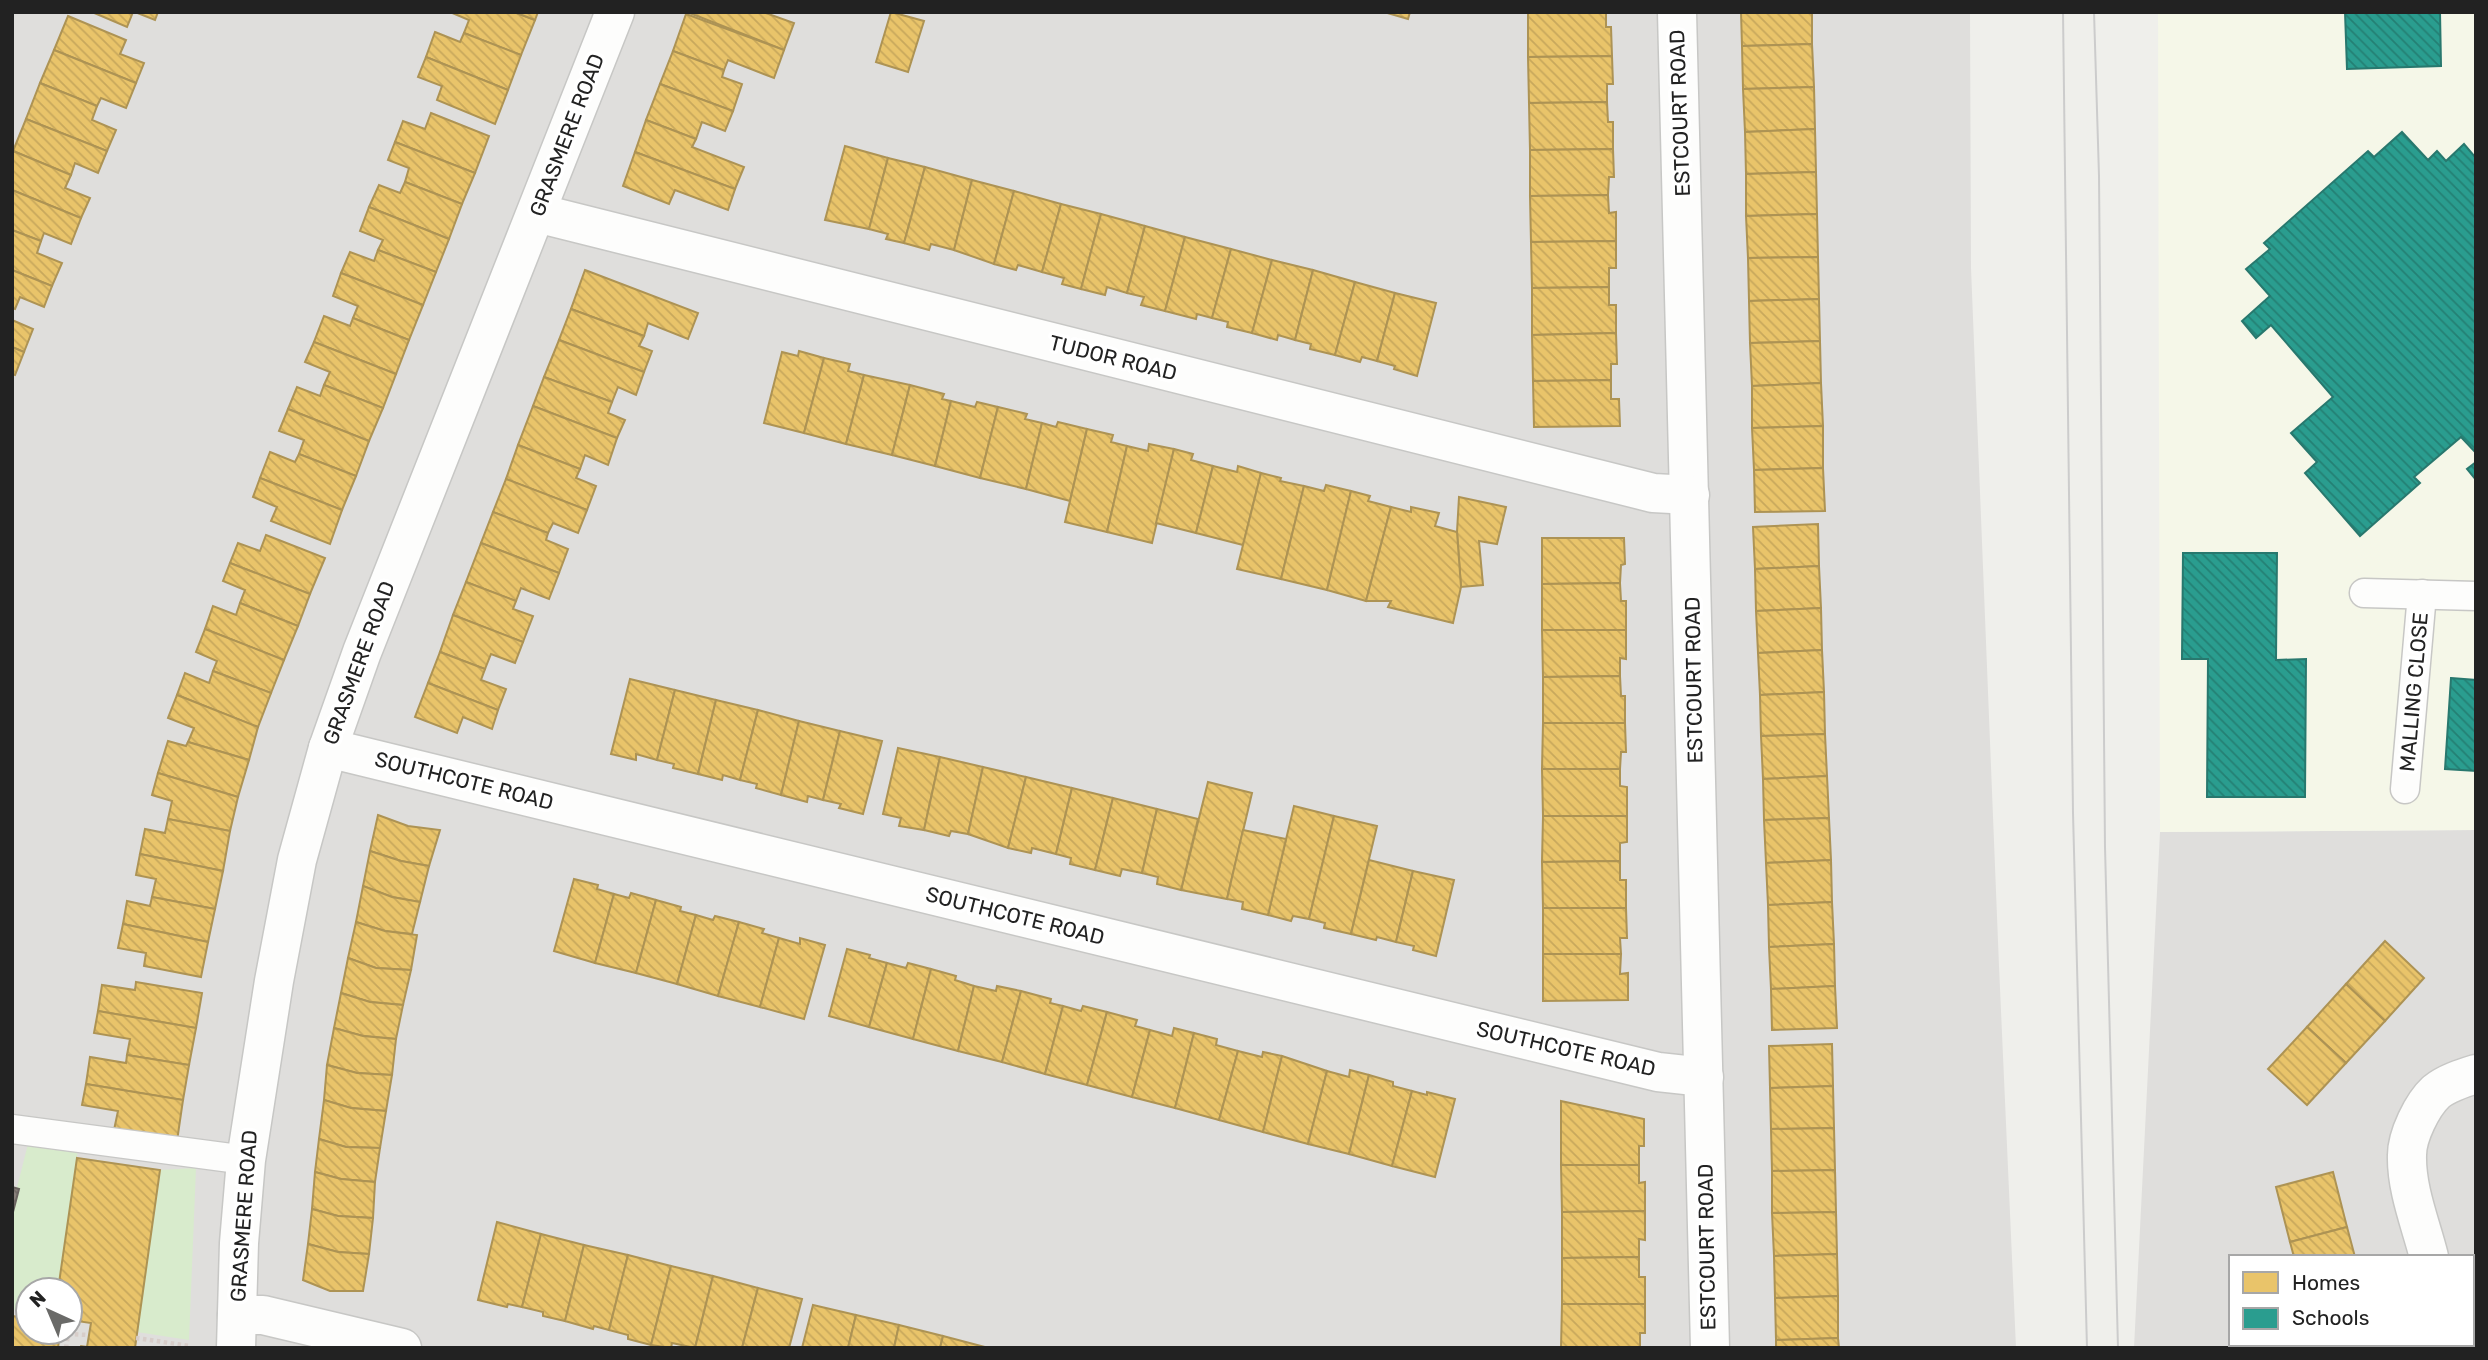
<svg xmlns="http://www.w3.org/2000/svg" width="2488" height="1360" font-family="Rubik,sans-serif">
<defs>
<pattern id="homes-back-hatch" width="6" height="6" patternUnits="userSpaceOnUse" patternTransform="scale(1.75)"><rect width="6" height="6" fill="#e9c46a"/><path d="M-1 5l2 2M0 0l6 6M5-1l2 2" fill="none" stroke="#c8a85c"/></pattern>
<pattern id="schools-back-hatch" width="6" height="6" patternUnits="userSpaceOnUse" patternTransform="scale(1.75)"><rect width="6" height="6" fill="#2a9d8f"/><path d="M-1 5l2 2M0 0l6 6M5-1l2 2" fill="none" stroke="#248074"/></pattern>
<pattern id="industry-back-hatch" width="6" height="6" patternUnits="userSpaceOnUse" patternTransform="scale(1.75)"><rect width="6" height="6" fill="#8a817c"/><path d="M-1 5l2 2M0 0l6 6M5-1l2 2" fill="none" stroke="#706965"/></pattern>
</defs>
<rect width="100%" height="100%" fill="#efefeb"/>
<g fill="#dfdedc" fill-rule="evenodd">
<path d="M12 12H1970L1971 268 1999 966 2016 1348H12ZM28 1290H70V1332H28Z"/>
<path d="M2476 830V1348H2134L2160 832ZM2231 1257H2472V1344H2231Z"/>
</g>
<path fill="#f5f7e8" d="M2158 12H2476V830L2160 832Z"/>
<g fill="#d8ebcc">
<path d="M28 1144 78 1150 58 1290H28V1313L12 1309V1207Z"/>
<path d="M196 1168 189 1340 137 1332 160 1170Z"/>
</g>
<g fill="url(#homes-back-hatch)" stroke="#ad9354" stroke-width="2">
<path d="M92 12H133L127 27Z"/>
<path d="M135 12H158L155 20Z"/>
<path d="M450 12H514L535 20 521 55 464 33 469 20Z"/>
<path d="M514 12H538L535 20Z"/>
<path d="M687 12H763L794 23 784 50Z"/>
<path d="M891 12 924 21 908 72 876 62Z"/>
<path d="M1384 12H1410L1408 19Z"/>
<path d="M1528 12H1606V27H1611L1612 56 1528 57Z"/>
<path d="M1741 12H1812V44L1742 46Z"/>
<path d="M686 14 784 50 774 78 728 60 724 70 673 51Z"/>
<path d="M68 16 126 40 120 54 144 63 136 83 54 50Z"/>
<path d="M435 32 460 42 464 33 521 55 508 90 426 57Z"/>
<path d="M1812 44 1814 87 1743 89 1742 46Z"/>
<path d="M54 50 136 83 126 108 101 98 97 106 40 83Z"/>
<path d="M673 51 724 70 722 77 742 84 733 111 660 84Z"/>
<path d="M1612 56 1613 84H1607V102L1529 103 1528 57Z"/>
<path d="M426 57 508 90 495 124 437 100 442 86 418 77Z"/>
<path d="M40 83 97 106 92 120 116 130 107 151 26 119Z"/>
<path d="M660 84 733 111 725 131 702 122 696 139 646 120Z"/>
<path d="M1814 87 1815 129 1745 132 1743 89Z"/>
<path d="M1607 102 1608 122H1613V149L1530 150 1529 103Z"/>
<path d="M431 113 489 136 475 173 395 142 403 121 425 129Z"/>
<path d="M26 119 107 151 98 173 75 163 71 175 13 151Z"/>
<path d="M646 120 696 139 692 147 744 167 735 189 635 152Z"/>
<path d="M1815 129 1816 172 1746 174 1745 132Z"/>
<path d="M395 142 475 173 462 204 405 182 409 168 388 160Z"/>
<path d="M845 146 888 158 869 229 825 220Z"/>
<path d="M1613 149 1614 177H1609L1608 195 1530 196V150Z"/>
<path d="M13 151 71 175 65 188 90 198 81 218 12 190Z"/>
<path d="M635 152 735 189 728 210 675 190 669 204 623 186Z"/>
<path d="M888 158 925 167 904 243 886 239 888 234 869 229Z"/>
<path d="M925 167 972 180 954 250 931 244 929 250 904 243Z"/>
<path d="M1816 172 1817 214 1746 216V174Z"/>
<path d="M972 180 1014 191 994 264 954 250Z"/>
<path d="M405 182 462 204 449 239 369 207 379 185 400 193Z"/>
<path d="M12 190 81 218 71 244 44 233 41 241 12 230Z"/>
<path d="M1014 191 1061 204 1042 272 1018 265 1016 270 994 264Z"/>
<path d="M1608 195 1609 213 1616 212V241L1531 242 1530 196Z"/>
<path d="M1061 204 1101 214 1081 289 1062 284 1064 278 1042 272Z"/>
<path d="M369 207 449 239 436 272 378 250 383 240 360 231Z"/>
<path d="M1101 214 1145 226 1127 293 1107 287 1105 295 1081 289Z"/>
<path d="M1817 214 1818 257 1748 258 1746 216Z"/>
<path d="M1145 226 1185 237 1165 311 1141 305 1144 297 1127 293Z"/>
<path d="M12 230 41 241 37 253 62 263 52 286 12 270Z"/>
<path d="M1185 237 1231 249 1212 318 1197 314 1196 319 1165 311Z"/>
<path d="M1616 241V268H1609V287L1532 288 1531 242Z"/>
<path d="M1231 249 1272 260 1252 333 1227 327 1228 322 1212 318Z"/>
<path d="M378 250 436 272 423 305 341 273 350 252 374 261Z"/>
<path d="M1818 257 1819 299 1749 301 1748 258Z"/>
<path d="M1272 260 1313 270 1295 340 1278 335 1277 340 1252 333Z"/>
<path d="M12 270 52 286 44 307 20 297 15 309 12 308Z"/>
<path d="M585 270 698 313 688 339 648 323 644 336 571 309Z"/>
<path d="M1313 270 1355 282 1335 355 1310 349 1311 344 1295 340Z"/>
<path d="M341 273 423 305 409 340 353 318 358 306 333 296Z"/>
<path d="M1355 282 1395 293 1377 361 1362 357 1360 362 1335 355Z"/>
<path d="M1609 287V305H1616V333L1532 335V288Z"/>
<path d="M1395 293 1436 303 1417 376 1394 369 1395 366 1377 361Z"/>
<path d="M1819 299 1820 341 1750 343 1749 301Z"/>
<path d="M571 309 644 336 639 346 652 351 644 372 559 340Z"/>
<path d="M324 316 350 326 353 318 409 340 396 374 314 342Z"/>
<path d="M12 320 33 329 24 352 12 347Z"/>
<path d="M1616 333 1617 364H1611V380L1533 381 1532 335Z"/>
<path d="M559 340 644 372 636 395 618 387 612 402 544 377Z"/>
<path d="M1820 341 1821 383 1752 386 1750 343Z"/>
<path d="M314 342 396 374 383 408 324 385 330 372 305 362Z"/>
<path d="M12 347 24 352 15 375 12 374Z"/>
<path d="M799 351 824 358 804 433 764 423 782 352 798 356Z"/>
<path d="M824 358 850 364 848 371 864 375 846 444 804 433Z"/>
<path d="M864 375 910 385 892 455 846 444Z"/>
<path d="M544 377 612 402 608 413 625 420 617 438 533 406Z"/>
<path d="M1611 380V399H1619L1620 426 1534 427 1533 381Z"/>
<path d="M1821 383 1823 426 1752 428V386Z"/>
<path d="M324 385 383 408 369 441 288 409 297 387 320 396Z"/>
<path d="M910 385 944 394 942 399 951 401 935 466 892 455Z"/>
<path d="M951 401 975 407 977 402 998 407 980 478 935 466Z"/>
<path d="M533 406 617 438 608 465 585 455 580 469 518 445Z"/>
<path d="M998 407 1027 414 1025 419 1042 423 1026 489 980 478Z"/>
<path d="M288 409 369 441 356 476 299 454 304 440 279 431Z"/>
<path d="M1058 422 1087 429 1070 501 1026 489 1042 423 1056 427Z"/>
<path d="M1823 426V468L1754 470 1752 428Z"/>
<path d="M1087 429 1113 435 1111 442 1127 446 1107 532 1065 522Z"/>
<path d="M1149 444 1174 449 1152 543 1107 532 1127 446 1148 451Z"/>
<path d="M518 445 580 469 576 478 596 486 587 510 506 479Z"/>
<path d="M1174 449 1193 454 1191 460 1213 466 1196 533 1156 523Z"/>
<path d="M270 452 295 462 299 454 356 476 342 510 260 478Z"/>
<path d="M1213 466 1237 472 1238 466 1261 473 1243 545 1196 533Z"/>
<path d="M1823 468 1825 511 1755 512 1754 470Z"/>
<path d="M1261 473 1281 478 1280 481 1304 486 1281 579 1237 569Z"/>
<path d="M260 478 342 510 330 544 271 521 277 507 253 497Z"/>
<path d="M506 479 587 510 578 533 553 523 548 533 493 512Z"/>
<path d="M1326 485 1351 491 1327 590 1281 579 1304 486 1324 491Z"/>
<path d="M1351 491 1370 496 1368 501 1391 507 1366 601 1327 590Z"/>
<path d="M1459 497 1506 507 1497 544 1479 541 1483 585 1461 587 1457 532Z"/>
<path d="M1391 507 1411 512V507L1439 513 1435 526 1457 532 1461 587 1453 623 1388 607 1391 601H1366Z"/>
<path d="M493 512 548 533 546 540 568 549 559 573 481 543Z"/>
<path d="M1818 524 1819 566 1755 569 1753 527Z"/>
<path d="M266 535 325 558 310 594 230 563 238 543 260 551Z"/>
<path d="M1542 538H1624L1625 564 1621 565 1620 583 1542 584Z"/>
<path d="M481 543 559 573 549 599 521 588 516 601 466 582Z"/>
<path d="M230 563 310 594 298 626 240 603 245 590 223 581Z"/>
<path d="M1819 566 1821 608 1756 611 1755 569Z"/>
<path d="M466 582 516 601 513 609 533 616 523 642 453 615Z"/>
<path d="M1620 583 1621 601H1626V630H1542V584Z"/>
<path d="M240 603 298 626 284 660 205 629 213 606 236 615Z"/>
<path d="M1821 608 1822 650 1758 653 1756 611Z"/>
<path d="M453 615 523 642 515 663 491 654 485 669 440 652Z"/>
<path d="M205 629 284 660 271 693 213 671 217 661 196 652Z"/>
<path d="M1542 630H1626V659L1620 658V676L1543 677Z"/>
<path d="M1822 650 1824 692 1760 695 1758 653Z"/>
<path d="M440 652 485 669 481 680 506 689 498 710 428 683Z"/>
<path d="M213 671 271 693 258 727 177 695 185 673 209 683Z"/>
<path d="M1620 676 1621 696H1625V723H1543V677Z"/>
<path d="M630 679 675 690 657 760 636 754V760L611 754Z"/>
<path d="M428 683 498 710 492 729 463 717 457 733 415 717Z"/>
<path d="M675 690 716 700 698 774 673 768 674 764 657 760Z"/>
<path d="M1824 692 1825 734 1761 736 1760 695Z"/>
<path d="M177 695 258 727 249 760 188 742 194 728 168 718Z"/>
<path d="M716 700 758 710 740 780 723 775 722 780 698 774Z"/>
<path d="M758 710 799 721 781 795 756 788 757 784 740 780Z"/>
<path d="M799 721 840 731 823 800 808 796 807 802 781 795Z"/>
<path d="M1543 723H1625L1626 752H1621L1620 769H1542Z"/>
<path d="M840 731 882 741 863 814 839 808 841 804 823 800Z"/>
<path d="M1825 734 1827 776 1763 779 1761 736Z"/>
<path d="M168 741 186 746 188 742 249 760 238 797 158 773Z"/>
<path d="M898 748 940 757 924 830 899 826 901 818 883 814Z"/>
<path d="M940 757 983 767 968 834 951 831 949 836 924 830Z"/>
<path d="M983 767 1026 777 1008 848 968 834Z"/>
<path d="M1542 769H1620V786L1627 787V816H1543Z"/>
<path d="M158 773 238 797 230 831 168 819 172 801 152 795Z"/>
<path d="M1827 776 1829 818 1764 820 1763 779Z"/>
<path d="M1026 777 1072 788 1056 854 1032 848 1031 853 1008 848Z"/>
<path d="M1208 782 1252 793 1227 899 1181 890Z"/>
<path d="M1072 788 1113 798 1095 870 1070 864 1071 858 1056 854Z"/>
<path d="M1113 798 1157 809 1142 873 1122 869 1120 876 1095 870Z"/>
<path d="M1294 806 1334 816 1309 919 1293 916 1291 921 1268 915Z"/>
<path d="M1157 809 1198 819 1181 890 1157 884 1158 877 1142 873Z"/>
<path d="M378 815 408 826 440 830 429 866 401 861 370 851Z"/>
<path d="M1334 816 1377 826 1351 934 1324 928 1325 923 1309 919Z"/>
<path d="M1543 816H1627V842L1620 843V861L1542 862Z"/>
<path d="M1829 818 1831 860 1766 863 1764 820Z"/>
<path d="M168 819 230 831 223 871 140 854 145 829 165 833Z"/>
<path d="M1243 830 1286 839 1268 915 1242 909 1243 902 1227 899Z"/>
<path d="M370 851 401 861 429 866 420 902 392 897 363 886Z"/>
<path d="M140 854 223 871 215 909 152 897 156 879 136 875Z"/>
<path d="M1369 860 1413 871 1396 942 1377 937 1376 940 1351 934Z"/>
<path d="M1831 860 1832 902 1768 905 1766 863Z"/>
<path d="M1620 861V880H1626V908H1543L1542 862Z"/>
<path d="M1413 871 1454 880 1436 956 1413 950 1414 946 1396 942Z"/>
<path d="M574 879 598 885 597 889 614 894 595 963 554 951Z"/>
<path d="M363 886 392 897 420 902 412 934 385 931 356 922Z"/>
<path d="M631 893 656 900 636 973 595 963 614 894 629 898Z"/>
<path d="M152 897 215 909 208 942 123 924 127 901 150 906Z"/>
<path d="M656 900 681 907 680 911 696 915 677 984 636 973Z"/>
<path d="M1832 902 1834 944 1769 947 1768 905Z"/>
<path d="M1543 908H1626L1627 938H1620L1621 954H1543Z"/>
<path d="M696 915 713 920 715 916 739 922 718 996 677 984Z"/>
<path d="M356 922 385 931 417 935 411 970 376 968 348 958Z"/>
<path d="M739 922 764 929 762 933 779 938 760 1007 718 996Z"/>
<path d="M123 924 208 942 201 977 144 966 146 953 118 948Z"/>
<path d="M779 938 800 944V938L825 945 804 1019 760 1007Z"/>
<path d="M2385 941 2424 978 2385 1021 2346 984Z"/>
<path d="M1834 944 1835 986 1771 989 1769 947Z"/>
<path d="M847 949 870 955 869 958 887 963 869 1027 829 1016Z"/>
<path d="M1543 954H1621L1620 974 1628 973V1000L1543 1001Z"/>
<path d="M348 958 376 968 411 970 403 1005 370 1002 341 993Z"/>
<path d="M887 963 906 968 908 963 931 969 913 1039 869 1027Z"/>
<path d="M931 969 956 976 955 980 974 986 958 1051 913 1039Z"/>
<path d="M136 982 202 993 196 1028 98 1011 102 985 135 990Z"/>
<path d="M2346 984 2385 1021 2346 1063 2307 1027Z"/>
<path d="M974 986 996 991 997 986 1021 991 1002 1062 958 1051Z"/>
<path d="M1835 986 1837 1028 1772 1030 1771 989Z"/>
<path d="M1021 991 1051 999 1050 1003 1063 1006 1045 1074 1002 1062Z"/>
<path d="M341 993 370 1002 403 1005 396 1039 363 1036 334 1028Z"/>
<path d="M1063 1006 1081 1011 1083 1006 1107 1012 1087 1085 1045 1074Z"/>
<path d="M98 1011 196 1028 189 1065 127 1055 130 1039 94 1033Z"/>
<path d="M1107 1012 1137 1020 1135 1026 1150 1030 1132 1097 1087 1085Z"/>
<path d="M2307 1027 2346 1063 2307 1105 2268 1069Z"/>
<path d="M334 1028 363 1036 396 1039 392 1075 357 1073 327 1065Z"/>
<path d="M1174 1028 1194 1033 1175 1108 1132 1097 1150 1030 1172 1036Z"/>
<path d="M1194 1033 1217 1039 1216 1045 1238 1051 1219 1120 1175 1108Z"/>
<path d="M1832 1044 1833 1086 1770 1088 1769 1046Z"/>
<path d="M1238 1051 1262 1057 1263 1052 1282 1056 1263 1132 1219 1120Z"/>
<path d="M127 1055 189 1065 183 1100 86 1084 90 1057 126 1063Z"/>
<path d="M1282 1056 1327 1071 1308 1144 1263 1132Z"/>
<path d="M327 1065 357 1073 392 1075 386 1111 351 1108 324 1100Z"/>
<path d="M1350 1070 1369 1075 1349 1154 1308 1144 1327 1071 1349 1077Z"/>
<path d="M1369 1075 1393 1082V1086L1412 1091 1392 1166 1349 1154Z"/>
<path d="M86 1084 183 1100 177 1141 114 1130 118 1111 82 1105Z"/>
<path d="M1833 1086 1834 1128 1771 1129 1770 1088Z"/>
<path d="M1412 1091 1427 1095V1092L1455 1099 1435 1177 1392 1166Z"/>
<path d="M324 1100 351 1108 386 1111 380 1148 346 1147 319 1139Z"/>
<path d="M1561 1101 1644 1119V1146H1639V1165H1561Z"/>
<path d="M1834 1128 1835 1170 1772 1171 1771 1129Z"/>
<path d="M319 1139 346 1147 380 1148 375 1182 341 1179 315 1172Z"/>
<path d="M77 1158 160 1170 135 1348H80L81 1346 87 1347 91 1323 70 1320V1290H58Z"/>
<path d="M1561 1165H1639V1183L1645 1182V1211L1562 1212Z"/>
<path d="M1835 1170 1836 1212 1772 1213V1171Z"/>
<path d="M315 1172 341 1179 375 1182 373 1218 338 1216 312 1209Z"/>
<path d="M2333 1172 2347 1227 2290 1242 2276 1187Z"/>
<path d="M312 1209 338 1216 373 1218 369 1254 338 1252 308 1244Z"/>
<path d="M1645 1211V1240L1639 1239V1257L1562 1258V1212Z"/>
<path d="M1836 1212 1837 1254 1774 1256 1772 1213Z"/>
<path d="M497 1222 541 1234 522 1307 508 1304 507 1307 478 1300Z"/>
<path d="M2347 1227 2355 1257H2294L2290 1242Z"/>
<path d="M541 1234 584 1245 565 1321 543 1316V1312L522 1307Z"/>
<path d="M308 1244 338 1252 369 1254 363 1291H330L303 1280Z"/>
<path d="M584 1245 628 1255 609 1330 594 1326 593 1329 565 1321Z"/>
<path d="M1837 1254 1838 1296 1775 1298 1774 1256Z"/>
<path d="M628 1255 671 1266 651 1345 628 1339V1335L609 1330Z"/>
<path d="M1639 1257V1277H1645V1304H1562V1258Z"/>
<path d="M671 1266 713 1276 695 1348 672 1343 671 1348 651 1345Z"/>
<path d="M713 1276 758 1288 742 1348H695Z"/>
<path d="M758 1288 802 1299 789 1348H742Z"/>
<path d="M1838 1296V1338L1776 1340 1775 1298Z"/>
<path d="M1562 1304H1645V1333H1640V1348H1561Z"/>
<path d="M813 1305 856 1315 848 1348H802Z"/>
<path d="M856 1315 899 1325 894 1348H848Z"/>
<path d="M12 1316 28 1318V1332H60L58 1348H12Z"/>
<path d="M899 1325 943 1336 940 1348H894Z"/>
<path d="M943 1336 985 1347 984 1348H940Z"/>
<path d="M1838 1338 1839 1348H1776V1340Z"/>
<path d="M2316 1344H2356L2342 1348H2317Z"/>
</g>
<g fill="url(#schools-back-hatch)" stroke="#28786e" stroke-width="2">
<path d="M2345 12H2440L2441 66 2347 69Z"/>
<path d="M2402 132 2428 160 2437 151 2446 161 2464 144 2476 158V453L2461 437 2414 477 2420 483 2360 536 2305 473 2317 462 2291 433 2333 397 2271 325 2256 338 2242 321 2270 296 2246 269 2270 249 2264 243 2368 151 2374 157Z"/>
<path d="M2476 462V480L2467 469Z"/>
<path d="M2183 553H2277L2276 660 2306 659 2305 797H2207L2208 659H2182Z"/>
<path d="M2451 678 2476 680V771L2445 769Z"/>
</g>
<path fill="url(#industry-back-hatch)" stroke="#6b6461" stroke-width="2" d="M12 1187 19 1189 13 1212H12Z"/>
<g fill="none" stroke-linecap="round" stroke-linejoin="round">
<defs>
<g id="lane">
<path d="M2364 593 2476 596"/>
<path d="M2405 789 2422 594"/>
<path d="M12 1129 246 1160"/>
</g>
<g id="street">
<path d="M1677 12 1710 1348"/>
<path d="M537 213 1653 493 1690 495"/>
<path d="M328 748 1658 1072 1704 1077"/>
<path d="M2429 1257C2421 1225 2406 1189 2407 1155 2407 1136 2422 1105 2436 1092 2447 1083 2463 1078 2476 1074"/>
<path d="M237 1315H263L402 1348"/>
<path d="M2452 1344 2453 1348"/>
<path d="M236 1348 239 1243 246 1160 274 981 297 860 328 748 362 652 615 12"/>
</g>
</defs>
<use href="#lane" stroke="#c7c7c5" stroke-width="31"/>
<use href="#street" stroke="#c7c7c5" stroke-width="41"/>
<g stroke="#d7cdc9" stroke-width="4.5" stroke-dasharray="3.5 3.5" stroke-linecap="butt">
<path d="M136 1338 190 1346"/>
<path d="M66 1348 68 1334 88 1335"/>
</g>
<use href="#lane" stroke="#fdfdfc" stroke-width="28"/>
<use href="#street" stroke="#fdfdfc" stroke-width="38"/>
<g stroke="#ccc" stroke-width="2">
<path d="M2063 12 2073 813 2087 1348"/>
<path d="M2094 12 2099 176 2105 847 2118 1348"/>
</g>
</g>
<g text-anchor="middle" stroke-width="7" stroke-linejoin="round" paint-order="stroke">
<g font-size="21" fill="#222" stroke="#fff">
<text transform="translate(1680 113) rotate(-92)" y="7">ESTCOURT ROAD</text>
<text transform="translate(567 135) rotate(-69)" y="7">GRASMERE ROAD</text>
<text transform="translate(1113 358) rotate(14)" y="7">TUDOR ROAD</text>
<text transform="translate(359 663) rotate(-70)" y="7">GRASMERE ROAD</text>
<text transform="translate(1694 680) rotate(-91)" y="7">ESTCOURT ROAD</text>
<text transform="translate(2414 692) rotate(-85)" y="7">MALLING CLOSE</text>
<text transform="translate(464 781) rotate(14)" y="7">SOUTHCOTE ROAD</text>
<text transform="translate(1015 916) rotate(14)" y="7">SOUTHCOTE ROAD</text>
<text transform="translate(1566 1049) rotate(13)" y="7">SOUTHCOTE ROAD</text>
<text transform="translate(244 1216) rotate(-86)" y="7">GRASMERE ROAD</text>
<text transform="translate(1707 1247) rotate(-91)" y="7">ESTCOURT ROAD</text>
</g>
</g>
<rect width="2488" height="1360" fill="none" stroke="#222222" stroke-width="28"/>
<rect x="2229" y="1255" width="245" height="91" fill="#ffffff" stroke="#a7a7a7" stroke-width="2"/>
<rect x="2243" y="1272" width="35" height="21" fill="#e9c46a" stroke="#a7a7a7" stroke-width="2"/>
<text x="2292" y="1290" font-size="21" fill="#222222">Homes</text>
<rect x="2243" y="1308" width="35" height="21" fill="#2a9d8f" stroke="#a7a7a7" stroke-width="2"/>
<text x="2292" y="1325" font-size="21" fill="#222222">Schools</text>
<g transform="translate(49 1311) rotate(316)"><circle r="33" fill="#ffffff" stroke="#a7a7a7" stroke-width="2"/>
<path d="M0-5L12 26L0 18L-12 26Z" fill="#6a6a68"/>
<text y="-10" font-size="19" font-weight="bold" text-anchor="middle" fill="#222222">N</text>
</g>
</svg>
